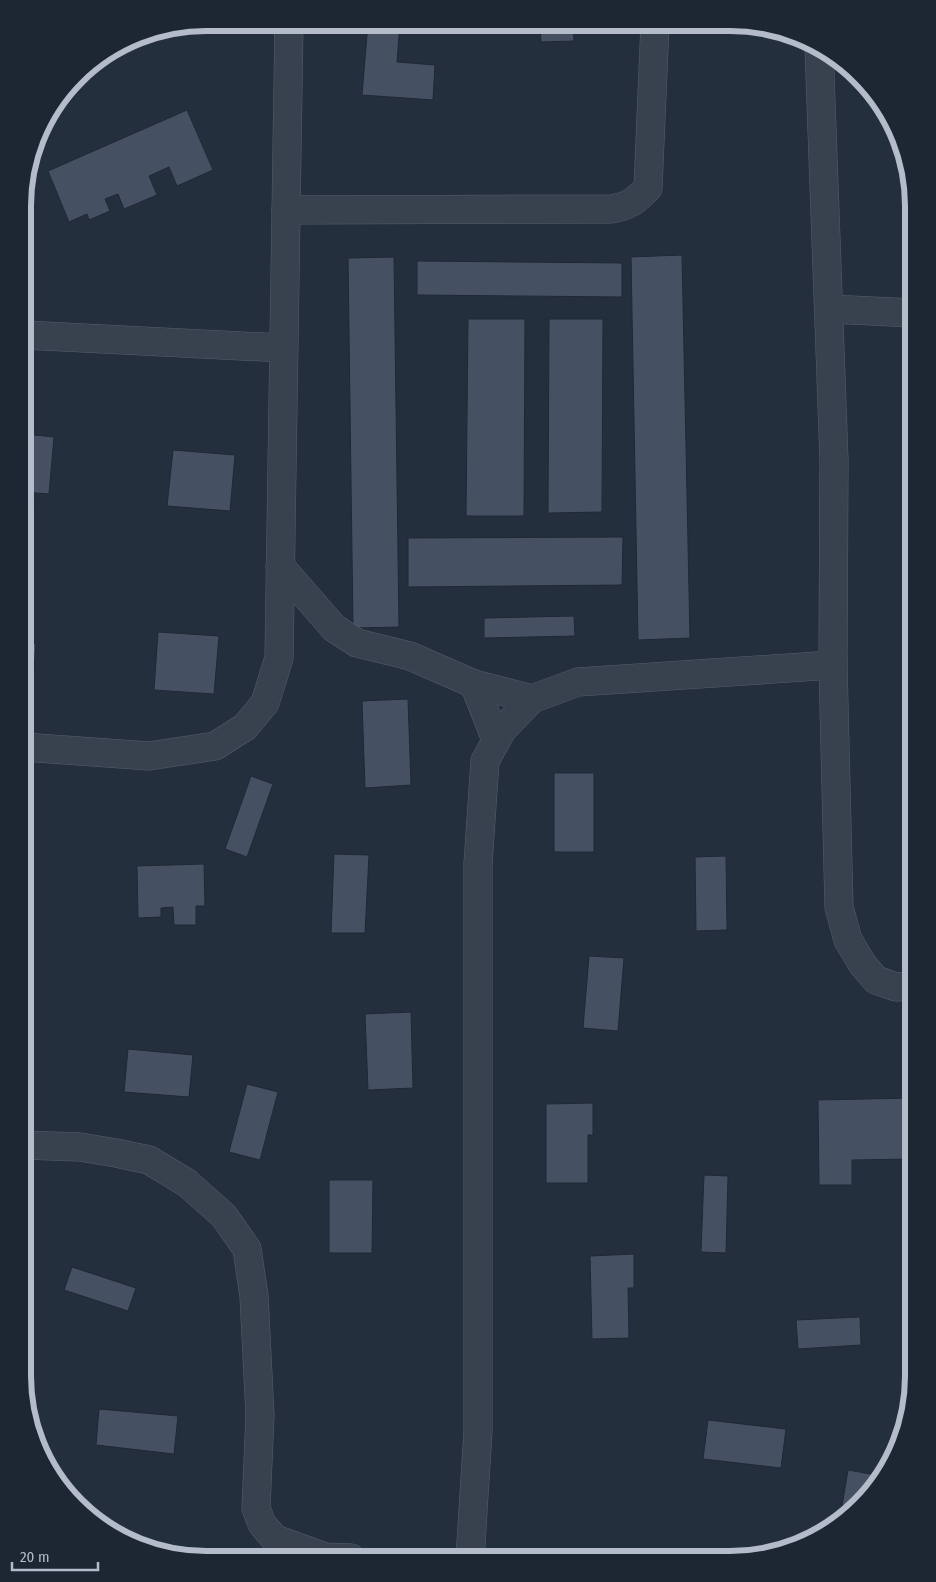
<svg xmlns="http://www.w3.org/2000/svg" width="936" height="1582" font-family="'Fira Sans Condensed',sans-serif">
<rect width="100%" height="100%" fill="#242f3e"/>
<g fill="#455162" stroke="#1f2835">
<path d="M368 23H400L397 62 435 65 433 100 362 95Z"/>
<path d="M540 23 573 24 574 41 541 42Z"/>
<path d="M112 51 116 59 94 70 91 64Z"/>
<path d="M187 110 213 170 177 186 169 167 149 176 157 195 124 209 118 194 105 199 110 211 89 220 87 214 69 222 48 171Z"/>
<path d="M682 255 690 638 638 640 631 257Z"/>
<path d="M394 257 399 627 353 628 348 258Z"/>
<path d="M417 261 622 263V297L417 295Z"/>
<path d="M468 319H525L524 516H466Z"/>
<path d="M549 319H603L602 512 548 513Z"/>
<path d="M24 434 54 437 49 494 24 492Z"/>
<path d="M173 450 235 455 230 511 167 506Z"/>
<path d="M623 537 622 585 408 587V538Z"/>
<path d="M574 616 575 636 484 638V618Z"/>
<path d="M23 618 32 619 29 643 36 644 33 680 23 679Z"/>
<path d="M158 632 219 636 214 694 154 690Z"/>
<path d="M408 699 411 785 365 788 362 701Z"/>
<rect x="554" y="773" width="40" height="79"/>
<path d="M251 776 273 784 247 857 225 849Z"/>
<path d="M334 854 369 855 365 933H331Z"/>
<path d="M726 856 727 930 696 931 695 857Z"/>
<path d="M204 864 205 906H196V925H174L173 907 161 908V917L138 918 137 866Z"/>
<path d="M589 956 624 958 618 1031 583 1028Z"/>
<path d="M411 1012 413 1088 368 1090 365 1014Z"/>
<path d="M128 1049 193 1055 189 1097 124 1092Z"/>
<path d="M247 1084 278 1092 260 1160 229 1152Z"/>
<path d="M913 1098V1159L852 1160V1185H819L818 1100Z"/>
<path d="M593 1103V1135H588V1183H546V1104Z"/>
<path d="M704 1175 728 1176 726 1253 701 1252Z"/>
<path d="M329 1180H373L372 1253H329Z"/>
<path d="M634 1254V1288H628L629 1338 592 1339 590 1256Z"/>
<path d="M72 1267 136 1288 128 1311 64 1290Z"/>
<path d="M860 1317 861 1345 798 1349 796 1320Z"/>
<path d="M99 1409 178 1416 174 1454 96 1445Z"/>
<path d="M708 1420 786 1429 781 1468 703 1459Z"/>
<path d="M848 1470 882 1476 876 1487 850 1513 841 1512Z"/>
</g>
<g fill="none" stroke-linecap="round" stroke-linejoin="round">
<defs>
<g id="minor">
<path d="M286 210 611 209C630 206 635 201 648 188L655 24"/>
<path d="M830 309 913 313"/>
<path d="M24 335 283 348"/>
<path d="M280 566 334 628 357 643 410 656 474 684 532 699"/>
<path d="M833 665 839 907 848 940 863 965 876 980 896 987 913 986"/>
<path d="M474 684 496 740"/>
<path d="M23 747 149 756 215 746 245 727 265 703 279 658 289 23"/>
<path d="M23 1145 80 1147 116 1153 149 1160 187 1183 224 1216 247 1249 254 1296 260 1415 256 1508 262 1524 275 1539 325 1557 351 1558"/>
<path d="M470 1559 478 1431V864L485 761 502 730 532 699 578 682 833 665 834 460 819 47"/>
</g>
</defs>
<use href="#minor" stroke="#565f6c" stroke-width="29"/>
<use href="#minor" stroke="#38414e" stroke-width="28"/>
</g>
<path d="M0 0H936V1582H0ZM206 31H730A175 175 0 0 1 905 206V1376A175 175 0 0 1 730 1551H206A175 175 0 0 1 31 1376V206A175 175 0 0 1 206 31Z" fill="#1d2633" fill-rule="evenodd"/>
<path fill="none" stroke="#b4bcc9" stroke-width="6" d="M206 31H730A175 175 0 0 1 905 206V1376A175 175 0 0 1 730 1551H206A175 175 0 0 1 31 1376V206A175 175 0 0 1 206 31Z"/>
<path d="M12 1562v8h86v-8" fill="none" stroke="#b4bcc9" stroke-width="2.5"/>
<text x="20" y="1562" font-size="15" fill="#b4bcc9" stroke="#1d2633" stroke-width="4" paint-order="stroke">20 m</text>
</svg>
